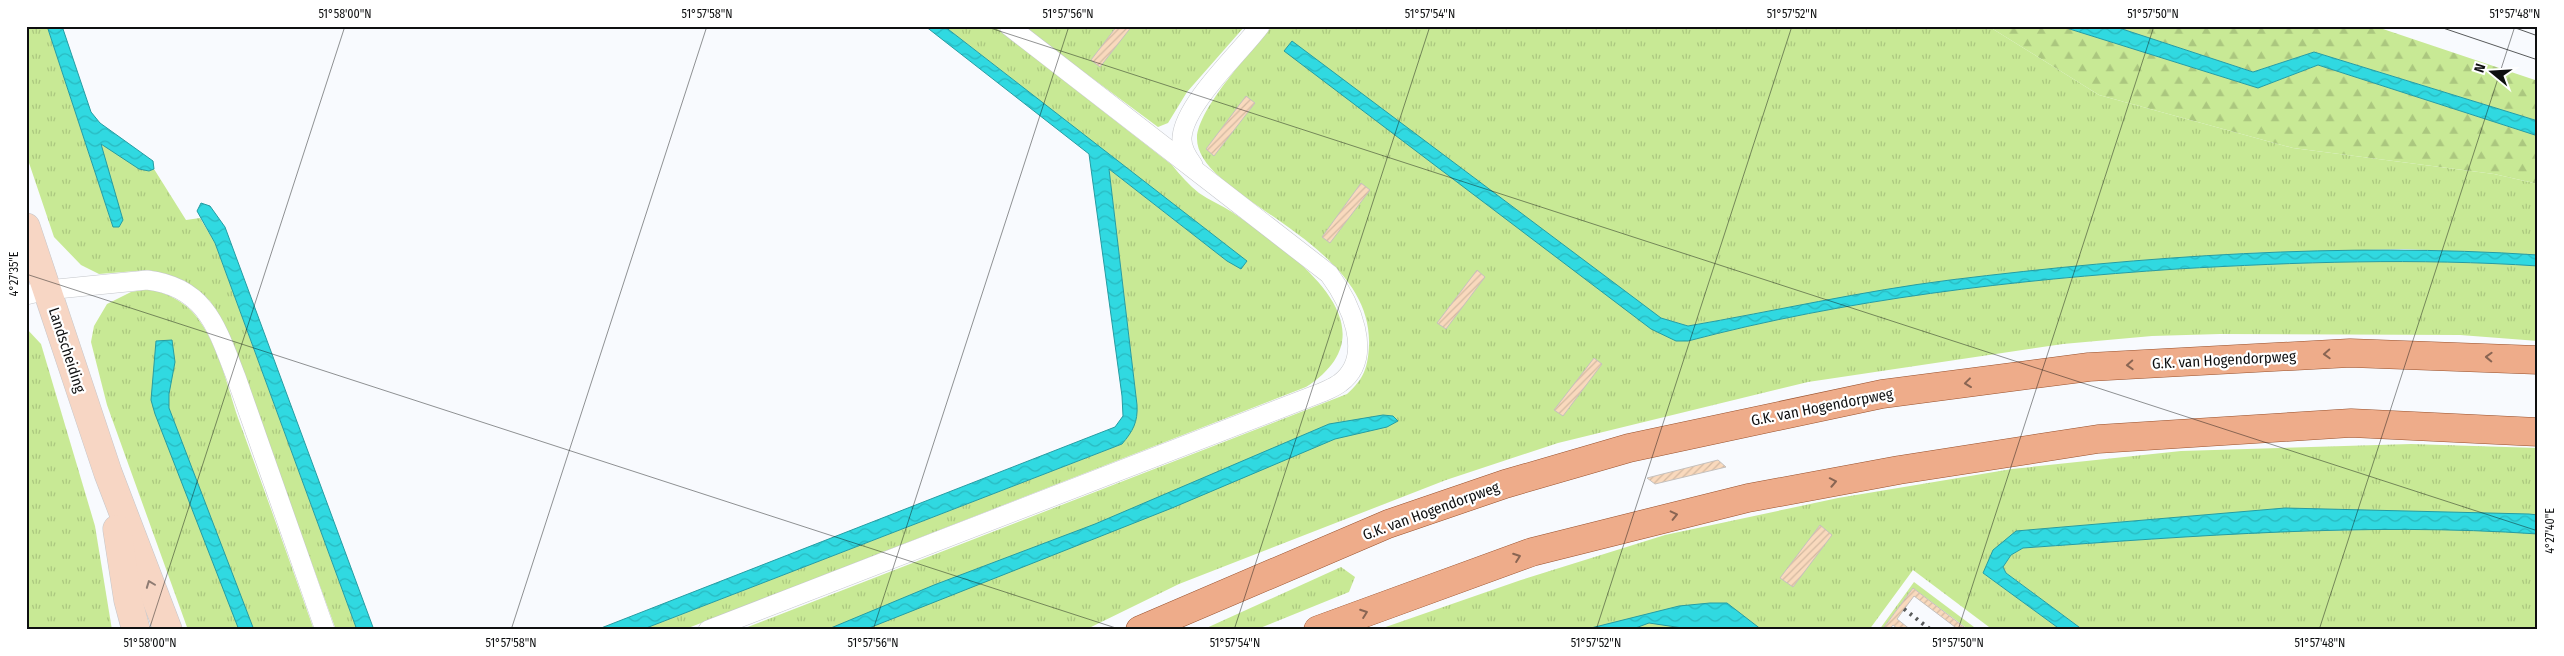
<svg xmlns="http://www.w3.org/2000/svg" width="2564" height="656" font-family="'Fira Sans Condensed',sans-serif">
<defs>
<pattern id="grass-tufts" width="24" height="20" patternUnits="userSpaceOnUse" patternTransform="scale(1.25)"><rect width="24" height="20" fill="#c8e995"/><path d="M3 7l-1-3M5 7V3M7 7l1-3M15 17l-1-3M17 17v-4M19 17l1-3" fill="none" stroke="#abc77f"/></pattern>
<pattern id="forest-firs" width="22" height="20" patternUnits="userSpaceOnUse" patternTransform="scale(1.25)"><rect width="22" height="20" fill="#c8e995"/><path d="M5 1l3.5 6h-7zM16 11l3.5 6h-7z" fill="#abc77f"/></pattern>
<pattern id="water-waves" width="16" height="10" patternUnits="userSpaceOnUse" patternTransform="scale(1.25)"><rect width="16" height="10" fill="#30d9e1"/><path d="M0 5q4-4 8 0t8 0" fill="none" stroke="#29b9c0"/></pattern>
<pattern id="building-hatch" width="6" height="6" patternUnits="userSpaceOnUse" patternTransform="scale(1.25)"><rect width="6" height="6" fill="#f9d9bd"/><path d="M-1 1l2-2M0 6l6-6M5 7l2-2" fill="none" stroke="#d4b9a1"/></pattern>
</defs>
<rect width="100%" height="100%" fill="#f8fafe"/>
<g fill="url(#grass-tufts)">
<path d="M26 26H47L113 227 101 144 149 171 154 169 186 220 200 218 215 243 357 630H336L244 377 219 316 210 301 185 281 166 274 148 270 99 274 81 265 54 237 26 154Z"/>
<path d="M944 26H994L1172 165C1180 175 1189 185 1199 193 1209 200 1221 205 1232 212 1285 249 1402 325 1306 387L683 630H641L1122 444 1137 405 1109 169 1227 261H1246Z"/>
<path d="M1022 26H1245L1187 92 1168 123 1158 127Z"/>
<path d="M1272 26H1988L2099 95 2293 148 2494 174 2538 184V255L2404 249 2248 253 2075 267 1949 280 1688 326 1661 318 1688 341C1847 299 2013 280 2177 269 2297 262 2418 258 2538 266V341L2460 335 2220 334 2152 336 2063 344 1808 382 1558 443 1446 480 1179 584 1085 630H740L1347 394C1364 379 1368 367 1369 345 1373 239 1196 198 1197 138 1198 108 1252 51 1272 26Z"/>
<path d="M148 289C167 293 184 301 196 316 218 344 227 385 238 418 264 489 289 559 314 630H188L107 405 91 342 94 326 107 304 131 292Z"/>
<path d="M26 328 41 344 95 526 112 630H26Z"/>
<path d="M2411 444 2538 448V515L2016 531 1983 573 2061 630H1993L1913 570 1869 630H1377L1521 580 1665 535 1838 498 2012 469 2181 451Z"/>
<path d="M2470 529 2538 534V630H2083L2006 573 2003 567 2011 555 2023 548 2268 531Z"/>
<path d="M1341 567 1355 577 1349 592 1255 630H1202Z"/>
<path d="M1914 582 1978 630H1969L1913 588 1882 630H1879Z"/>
</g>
<g fill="url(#forest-firs)">
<path d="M1988 26H2060L2258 88 2318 65 2538 136V184L2494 174 2293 148 2099 95Z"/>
<path d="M2113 26H2374L2538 81V121L2314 52 2253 72Z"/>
</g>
<g fill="url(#water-waves)" stroke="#269ca2">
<path d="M47 26H62L91 112 100 123 153 161 154 169 149 171 139 169 101 144 123 220 119 227H113Z"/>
<path d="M925 26H944L1247 261 1241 269 1227 261 1109 169 1137 405C1138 422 1133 431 1122 444L641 630H596L1115 427 1123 416 1122 396 1089 154Z"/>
<path d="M2060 26H2113L2253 72 2314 52 2538 121V136L2318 65 2258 88Z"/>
<path d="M1292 41 1661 318 1688 326C1775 311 1862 291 1950 280 2145 256 2342 242 2538 255V266C2418 258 2297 262 2177 269 2013 280 1847 299 1688 341H1676L1651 329 1284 51Z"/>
<path d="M201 203 210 206 225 227 374 630H357L215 243 197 211Z"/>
<path d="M172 340 175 362 169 394V408L254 630H239L155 414 151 400 156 341Z"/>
<path d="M1383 415 1393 416 1398 421 1387 427 1335 439 1172 508 864 630H826L934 585 1095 524 1329 424Z"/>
<path d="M2285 508 2529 514 2538 515V534C2366 522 2195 536 2023 548L2011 555 2003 567 2006 573 2083 630H2061L1983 573 1993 550 2016 531Z"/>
<path d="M1710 603H1727L1762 630H1696L1649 623 1630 630H1583L1679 606Z"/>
</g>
<g fill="url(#building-hatch)" stroke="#c5c1be">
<path d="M1117 26H1132L1100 67 1091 60Z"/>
<path d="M1246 96 1255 103 1214 156 1206 149Z"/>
<path d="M1361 183 1370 190 1330 243 1322 237Z"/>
<path d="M1477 270 1485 277 1446 329 1437 323Z"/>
<path d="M1594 358 1602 364 1563 416 1554 410Z"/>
<path d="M1718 460 1726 467 1655 484 1647 478Z"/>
<path d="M1820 525 1832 535 1793 587 1780 578Z"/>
<path d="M1913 588 1968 630H1959L1914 596 1897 619 1911 630H1899L1893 625 1889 630H1882Z"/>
</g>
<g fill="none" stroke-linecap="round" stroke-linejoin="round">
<defs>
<g id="lane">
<path d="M1193 165C1187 157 1181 148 1182 137 1185 103 1239 54 1260 26"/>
<path d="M26 295 47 290 147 280C206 287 217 328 236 377L325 630"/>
<path d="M708 630 1323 392C1329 389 1335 387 1340 383 1376 356 1349 301 1329 274L1009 26"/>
</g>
<g id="secondary">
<path d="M26 227 108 473 168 630"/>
<path d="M117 529 128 600 136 630"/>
</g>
<g id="primary">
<path d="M1140 630 1388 524 1505 484 1629 448 1882 394 2089 367 2350 353 2538 360"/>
<path d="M1318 630 1532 552 1748 498 1899 470 2098 439 2351 423 2538 432"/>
</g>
</defs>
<use href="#lane" stroke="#c4c6ca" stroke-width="20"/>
<use href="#secondary" stroke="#c4c6ca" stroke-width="29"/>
<use href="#primary" stroke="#98512d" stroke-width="29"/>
<use href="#lane" stroke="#fff" stroke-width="19"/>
<use href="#secondary" stroke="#f7d6c4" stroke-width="28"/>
<use href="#primary" stroke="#eeac8a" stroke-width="28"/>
<g stroke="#585a5b" stroke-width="1">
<path d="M2437 26 2538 60"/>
<path d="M2510 26 2538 36"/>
</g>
<path stroke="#585a5b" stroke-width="4" stroke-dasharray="2.5 5" stroke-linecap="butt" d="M1904 609 1931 630"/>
</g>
<defs><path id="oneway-chevron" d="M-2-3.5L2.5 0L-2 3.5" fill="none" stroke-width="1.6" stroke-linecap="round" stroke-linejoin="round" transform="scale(1.25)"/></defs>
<g stroke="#896553">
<use href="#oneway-chevron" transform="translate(2327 354) rotate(177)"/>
<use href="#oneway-chevron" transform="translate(2489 357) rotate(-178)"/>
<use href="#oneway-chevron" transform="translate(2130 365) rotate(177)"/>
<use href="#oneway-chevron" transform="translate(1968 383) rotate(173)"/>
<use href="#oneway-chevron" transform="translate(1833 482) rotate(-11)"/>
<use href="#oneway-chevron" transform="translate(1674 515) rotate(-13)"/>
<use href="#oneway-chevron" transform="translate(1517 557) rotate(-20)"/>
<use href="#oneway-chevron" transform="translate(1364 613) rotate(-20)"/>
</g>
<use stroke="#8e7c73" href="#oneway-chevron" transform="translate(150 584) rotate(-111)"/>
<path fill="none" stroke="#0e0f10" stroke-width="1" stroke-opacity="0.45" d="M984 26 2538 531M26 274 1122 630M149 630 345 26M511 630 707 26M873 630 1069 26M1234 630 1430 26M1596 630 1792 26M1958 630 2154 26M2319 630 2515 26"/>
<g text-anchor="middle" stroke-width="4.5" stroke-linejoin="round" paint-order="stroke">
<g font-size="15" fill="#0e0f10" stroke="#fff">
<text transform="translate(67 350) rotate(72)" y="5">Landscheiding</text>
<text transform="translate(2224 360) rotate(-3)" y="5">G.K. van Hogendorpweg</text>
<text transform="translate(1822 407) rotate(-11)" y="5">G.K. van Hogendorpweg</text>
<text transform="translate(1431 511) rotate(-20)" y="5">G.K. van Hogendorpweg</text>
</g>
</g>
<rect width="2564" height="656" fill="none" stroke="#ffffff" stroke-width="55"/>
<g transform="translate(2492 72) rotate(288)" stroke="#ffffff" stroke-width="4" paint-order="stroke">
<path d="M0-4L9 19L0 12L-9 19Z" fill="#0e0f10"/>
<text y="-8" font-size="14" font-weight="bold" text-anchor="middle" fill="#0e0f10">N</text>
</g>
<rect x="28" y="28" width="2508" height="600" fill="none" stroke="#0e0f10" stroke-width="2"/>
<g font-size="12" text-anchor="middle" fill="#0e0f10">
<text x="345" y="18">51°58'00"N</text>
<text x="707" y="18">51°57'58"N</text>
<text x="1068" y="18">51°57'56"N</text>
<text x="1430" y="18">51°57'54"N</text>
<text x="1792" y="18">51°57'52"N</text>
<text x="2153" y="18">51°57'50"N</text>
<text x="2515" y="18">51°57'48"N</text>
<text transform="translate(14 274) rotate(-90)" y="4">4°27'35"E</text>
<text transform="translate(2550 531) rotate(-90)" y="4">4°27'40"E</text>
<text x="150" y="647">51°58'00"N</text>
<text x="511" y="647">51°57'58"N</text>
<text x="873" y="647">51°57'56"N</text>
<text x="1235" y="647">51°57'54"N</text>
<text x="1596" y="647">51°57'52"N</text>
<text x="1958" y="647">51°57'50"N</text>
<text x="2320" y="647">51°57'48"N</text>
</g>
</svg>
